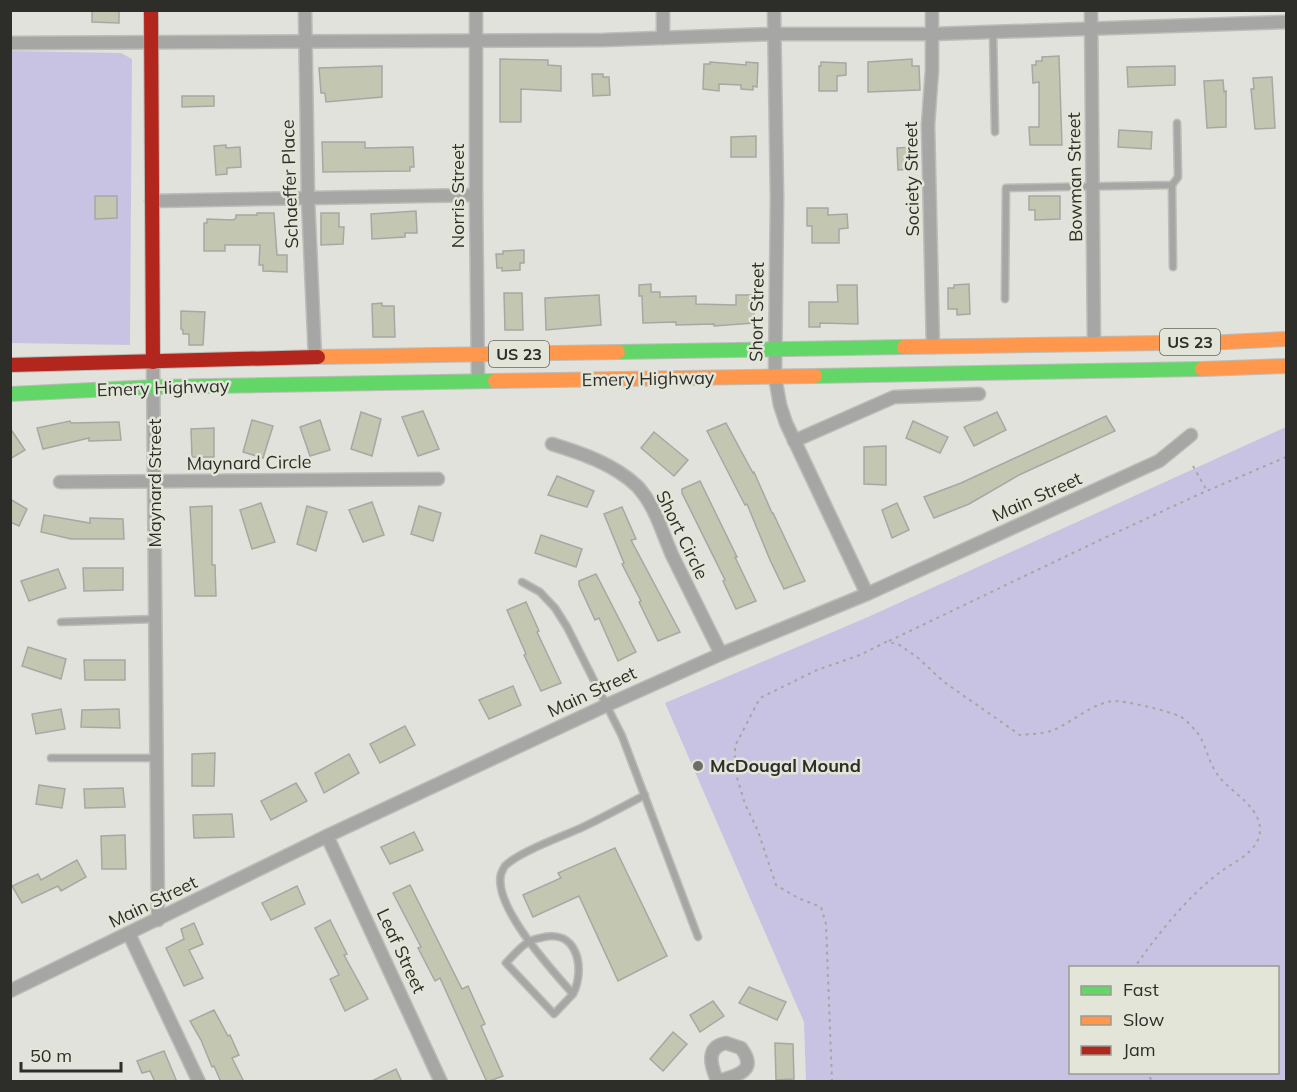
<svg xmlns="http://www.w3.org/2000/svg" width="1297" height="1092" font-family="Mulish,sans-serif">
<rect width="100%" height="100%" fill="#e1e2db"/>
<g fill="#c8c3e2" fill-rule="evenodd">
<path d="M11 51 121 53 132 59 130 345 11 343Z"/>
<path d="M1286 427V1081H806L804 1022 665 703 868 617ZM1070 968H1278V1072H1070Z"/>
</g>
<g fill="#c3c6b0" stroke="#a7a8a3" stroke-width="1.5">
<path d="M92 10H119V23L92 22Z"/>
<path d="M1059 56 1062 145H1030L1029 127H1039V82L1033 83 1032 65H1036V61H1042V57Z"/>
<path d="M500 59 548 60V65L561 66V91L521 89V122H500Z"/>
<path d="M912 59V66H919L920 90 868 92V62Z"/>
<path d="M710 62 746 65V62L758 63 757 87 753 86V90L741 89V85L719 84V91L703 89 704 64H710Z"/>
<path d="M821 62 846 63V75L837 76V91H819V66H821Z"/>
<path d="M382 66V97L326 102 325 93H321L319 68Z"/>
<path d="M1175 66V85L1128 87 1127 67Z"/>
<path d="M592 74H603V77H609L610 95 593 96Z"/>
<path d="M1272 77 1275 128 1255 129 1251 89H1254L1253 78Z"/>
<path d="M1223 80 1224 92 1226 91V127L1207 128 1204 81Z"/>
<path d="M182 96H214V106L182 107Z"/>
<path d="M1119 130 1152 132 1151 149 1118 147Z"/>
<path d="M756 136V157H731V137Z"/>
<path d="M322 142H365V148L413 147 414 167H410V171L323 172Z"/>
<path d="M226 145V148L240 147 241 167 227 168V174L216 175 214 146Z"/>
<path d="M915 147V169L898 170 897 148Z"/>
<path d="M95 196H117V218L95 219Z"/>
<path d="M1029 196H1060V219L1035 220V210H1029Z"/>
<path d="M807 208H828V215L847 214 848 228 839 229V243H812V226H807Z"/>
<path d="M416 211 417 233H405V237L372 239 371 214Z"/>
<path d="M257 213H274L277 255H287V272L263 271V265H259L260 245H225V251H204V223H207V219L233 220 236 218V215H257Z"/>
<path d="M321 213H339V227H344L343 244 321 245Z"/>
<path d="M524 250V263H520V270L502 271V268H497L496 254H503V251Z"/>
<path d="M651 284V292H660V297L696 296V304L736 305V295H754V323L714 326V324L676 325V322L643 323 642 296H639V285Z"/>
<path d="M969 284 970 314 957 315V309H948V288H954V285Z"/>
<path d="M837 285H857L858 324 820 323V327H809V302H838Z"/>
<path d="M504 293H522L523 330H505Z"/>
<path d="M599 295 601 325 546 330 545 298Z"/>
<path d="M382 303V306H394L395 337H373L372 304Z"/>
<path d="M181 311 205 312 203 345H189V334H183V330L181 329Z"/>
<path d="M423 411 439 449 418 456 402 417Z"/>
<path d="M361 412 381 419 372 456 351 449Z"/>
<path d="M997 412 1006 430 974 446 964 427Z"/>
<path d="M1106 416 1115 431 1019 475 969 504 934 518 924 497 961 483Z"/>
<path d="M252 420 273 426 263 458 243 452Z"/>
<path d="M320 420 330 450 310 456 300 427Z"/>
<path d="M70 421 71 423 119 422 121 440 89 441V438L43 449 37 428Z"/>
<path d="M913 421 948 437 940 453 906 438Z"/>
<path d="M726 423 753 473 754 472 772 513H773L805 581 784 589 770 560 747 504 745 505 707 431Z"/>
<path d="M10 428 25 450 10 459Z"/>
<path d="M214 428V457H192L191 429Z"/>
<path d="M654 432 688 460 674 476 641 448Z"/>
<path d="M886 446V485L864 484V447Z"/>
<path d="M557 476 594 491 587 507 548 495Z"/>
<path d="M700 481 737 557H735L756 601 736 609 723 581 725 580 682 493V489Z"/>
<path d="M10 499 27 509 19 526 10 522Z"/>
<path d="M372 502 384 535 363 542 349 510Z"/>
<path d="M261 503 275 542 252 549 240 510Z"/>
<path d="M897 503 909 530 892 538 882 510Z"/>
<path d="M212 506V565H215L216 596H195L190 507Z"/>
<path d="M307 506 327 512 316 551 297 544Z"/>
<path d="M419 506 441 513 433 541 411 534Z"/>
<path d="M622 507 636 539 631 540 680 632 658 641 639 602 641 601 622 564 624 563 604 514Z"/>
<path d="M44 515 90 523V518L123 519 124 539H71L41 532Z"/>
<path d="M541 535 582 549 576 567 535 553Z"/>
<path d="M83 568H123V590L84 591Z"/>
<path d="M58 569 66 588 29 601 21 581Z"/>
<path d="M596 574 636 652 618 661 599 618 595 620 579 585V581Z"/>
<path d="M526 602 539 631 537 632 561 683 541 691 524 655 526 654 507 610Z"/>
<path d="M28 647 66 659 61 679 22 666Z"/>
<path d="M84 660H125V680H85Z"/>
<path d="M513 686 521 705 489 719 479 700Z"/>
<path d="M61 709 65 729 36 734 32 714Z"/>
<path d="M119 709 120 728 81 727 82 710Z"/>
<path d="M405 726 415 745 380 763 370 744Z"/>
<path d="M215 753 214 786H192V754Z"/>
<path d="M349 754 359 773 324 793 315 773Z"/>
<path d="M296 783 307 801 271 820 261 801Z"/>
<path d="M39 785 65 789 62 808 36 804Z"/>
<path d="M123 788 125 807 85 808 84 789Z"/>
<path d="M232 814 234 837 194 838 193 815Z"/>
<path d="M414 832 423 850 390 864 381 847Z"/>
<path d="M125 835 126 869H102L101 836Z"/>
<path d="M615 848 667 956 618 981 579 896 533 917 523 895 561 878 558 873Z"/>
<path d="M77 860 86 877 61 891 58 886 22 903 12 886 38 874 41 880Z"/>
<path d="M410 885 462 989 468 986 485 1024 481 1026 503 1076 487 1082 440 978 435 981 418 948 421 947 393 893Z"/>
<path d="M297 886 305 904 271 920 262 903Z"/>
<path d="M330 920 347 954 344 955 368 999 345 1011 330 979 339 975 315 928Z"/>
<path d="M194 923 203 944 189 950 203 978 184 986 166 948 184 939 181 929Z"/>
<path d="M749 987 786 1002 777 1020 739 1003Z"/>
<path d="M713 1001 724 1016 700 1032 690 1015Z"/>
<path d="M214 1010 228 1036 230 1035 239 1055 232 1058 244 1082H221L214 1066 212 1067 201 1040 190 1021Z"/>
<path d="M673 1032 687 1044 663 1071 650 1059Z"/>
<path d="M775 1043 793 1044 794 1079 776 1080Z"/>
<path d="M164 1051 177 1082H155L150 1071 142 1073 137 1061Z"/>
<path d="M396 1069 402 1082H370Z"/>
</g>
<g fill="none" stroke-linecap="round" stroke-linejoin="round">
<defs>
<g id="lane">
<path d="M993 32 995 132"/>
<path d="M1172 185 1173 267"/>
<path d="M1005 299 1006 188 1172 185 1178 177 1177 123"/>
<path d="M522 582 540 592 555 608 567 627 622 736 698 937"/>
<path d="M61 622 155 619"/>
<path d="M51 758H156"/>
<path d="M573 994 554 1014 506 963C513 956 519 948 527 943 530 940 536 939 540 938 577 927 586 968 573 994 553 971 493 907 501 874 501 874 504 867 505 866 518 852 564 836 583 827 604 817 624 806 645 795"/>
</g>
<g id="street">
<path d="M305 10 308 199 315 357"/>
<path d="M476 10V195L478 381"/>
<path d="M774 10 777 197 775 377 780 405 786 423 867 594"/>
<path d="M932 10V70L928 125 933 347"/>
<path d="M1091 10 1094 344"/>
<path d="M663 38V10"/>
<path d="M10 43 603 40 774 34H933L1286 22"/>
<path d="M151 201 476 195"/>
<path d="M153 362 158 920"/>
<path d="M794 441 894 397 979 394"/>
<path d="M552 444C581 453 614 464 637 486 655 505 662 532 672 555 688 588 705 621 721 654"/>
<path d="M60 482 438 479"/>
<path d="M327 836 441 1082"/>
<path d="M129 934 199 1082"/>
<path d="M10 991 327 836 607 705 721 654 867 594 1159 461 1191 435"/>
<path d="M716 1082C733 1076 760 1073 741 1048L726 1043C705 1047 711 1066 717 1080"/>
</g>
<g id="fast">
<path d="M618 352 904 347"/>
<path d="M815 376 1202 369"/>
<path d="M10 394 154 387 495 381"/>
</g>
<g id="slow">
<path d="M904 347 1226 342 1286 339"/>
<path d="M318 357 618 352"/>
<path d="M1202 369 1286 366"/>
<path d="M495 381 815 376"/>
</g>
<g id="jam">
<path d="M151 10 153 362"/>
<path d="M10 365 318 357"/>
</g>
</defs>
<use href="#lane" stroke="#bcbdb8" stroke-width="9"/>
<use href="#street" stroke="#bcbdb8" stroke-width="15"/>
<use href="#fast" stroke="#bcbdb8" stroke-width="16"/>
<use href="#slow" stroke="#bcbdb8" stroke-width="16"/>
<use href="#jam" stroke="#bcbdb8" stroke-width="16"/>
<g stroke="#a6a6a4" stroke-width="2" stroke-dasharray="3 4.5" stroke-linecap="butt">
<path d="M1193 466 1207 491"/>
<path d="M889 641 1100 540 1202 493 1286 457"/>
<path d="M1144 1072 1154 1082"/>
<path d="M832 1082 826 924 821 907 798 898 776 885 758 831 745 804 735 771V746L760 698 817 670 860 655 886 642 898 644 917 657 944 682 1020 735C1029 734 1042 734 1051 731 1072 723 1090 704 1113 701 1123 700 1168 711 1179 716 1185 718 1191 726 1196 731 1207 744 1208 765 1221 779 1235 795 1266 811 1259 837 1253 855 1233 862 1219 873 1186 898 1158 934 1134 968"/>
</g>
<use href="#lane" stroke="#a6a6a5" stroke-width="6"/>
<use href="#street" stroke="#a6a6a5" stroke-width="12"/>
<use href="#fast" stroke="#63d668" stroke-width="14"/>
<use href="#slow" stroke="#ff974d" stroke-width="14"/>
<use href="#jam" stroke="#b3261e" stroke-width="14"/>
</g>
<circle fill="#6c6d67" stroke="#e2e5d8" stroke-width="2" cx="698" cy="766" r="6"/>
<g text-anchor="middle" stroke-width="5" stroke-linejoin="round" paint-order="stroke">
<g fill="#e2e5d8" stroke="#63655e" stroke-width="1.5">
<rect x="1160" y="329" width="60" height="26" rx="4.5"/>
<rect x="489" y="341" width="60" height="26" rx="4.5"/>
</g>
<g font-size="16" font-weight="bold" fill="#2d2e29">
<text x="1190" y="348">US 23</text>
<text x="519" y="360">US 23</text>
</g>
<g font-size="18" fill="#2d2e29" stroke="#e2e5d8">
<text transform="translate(1075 177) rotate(-91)" y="6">Bowman Street</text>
<text transform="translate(912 179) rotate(-91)" y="6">Society Street</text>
<text transform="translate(290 184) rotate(-92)" y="6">Schaeffer Place</text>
<text transform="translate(458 196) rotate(-90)" y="6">Norris Street</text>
<text transform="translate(757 312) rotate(-89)" y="6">Short Street</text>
<text transform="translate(648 379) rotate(-1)" y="6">Emery Highway</text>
<text transform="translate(163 388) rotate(-2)" y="6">Emery Highway</text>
<text transform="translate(249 463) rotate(-1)" y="6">Maynard Circle</text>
<text transform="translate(155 483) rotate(-90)" y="6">Maynard Street</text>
<text transform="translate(1037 497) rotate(-24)" y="6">Main Street</text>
<text transform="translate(682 535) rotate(64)" y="6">Short Circle</text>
<text transform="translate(592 692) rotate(-25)" y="6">Main Street</text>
<text transform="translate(153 902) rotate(-26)" y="6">Main Street</text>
<text transform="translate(401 951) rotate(65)" y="6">Leaf Street</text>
</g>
<g font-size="18" font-weight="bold" fill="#2d2e29" stroke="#e2e5d8" text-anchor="start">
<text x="710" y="772">McDougal Mound</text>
</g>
</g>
<rect width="1297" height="1092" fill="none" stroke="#2d2e29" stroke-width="24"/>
<rect x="1069" y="966" width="210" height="108" fill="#e2e5d8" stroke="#9a9c92" stroke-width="1.5"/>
<rect x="1081" y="986" width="30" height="9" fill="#63d668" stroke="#9a9c92" stroke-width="1.5"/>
<text x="1123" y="996" font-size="18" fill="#2d2e29">Fast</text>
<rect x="1081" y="1016" width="30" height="9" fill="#ff974d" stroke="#9a9c92" stroke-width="1.5"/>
<text x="1123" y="1026" font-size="18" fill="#2d2e29">Slow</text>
<rect x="1081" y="1046" width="30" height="9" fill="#b3261e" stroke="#9a9c92" stroke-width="1.5"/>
<text x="1123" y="1056" font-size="18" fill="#2d2e29">Jam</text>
<path d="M21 1062v9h100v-9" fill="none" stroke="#2d2e29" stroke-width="3"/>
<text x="30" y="1062" font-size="18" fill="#2d2e29" stroke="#e2e5d8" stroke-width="4.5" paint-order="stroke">50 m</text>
</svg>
